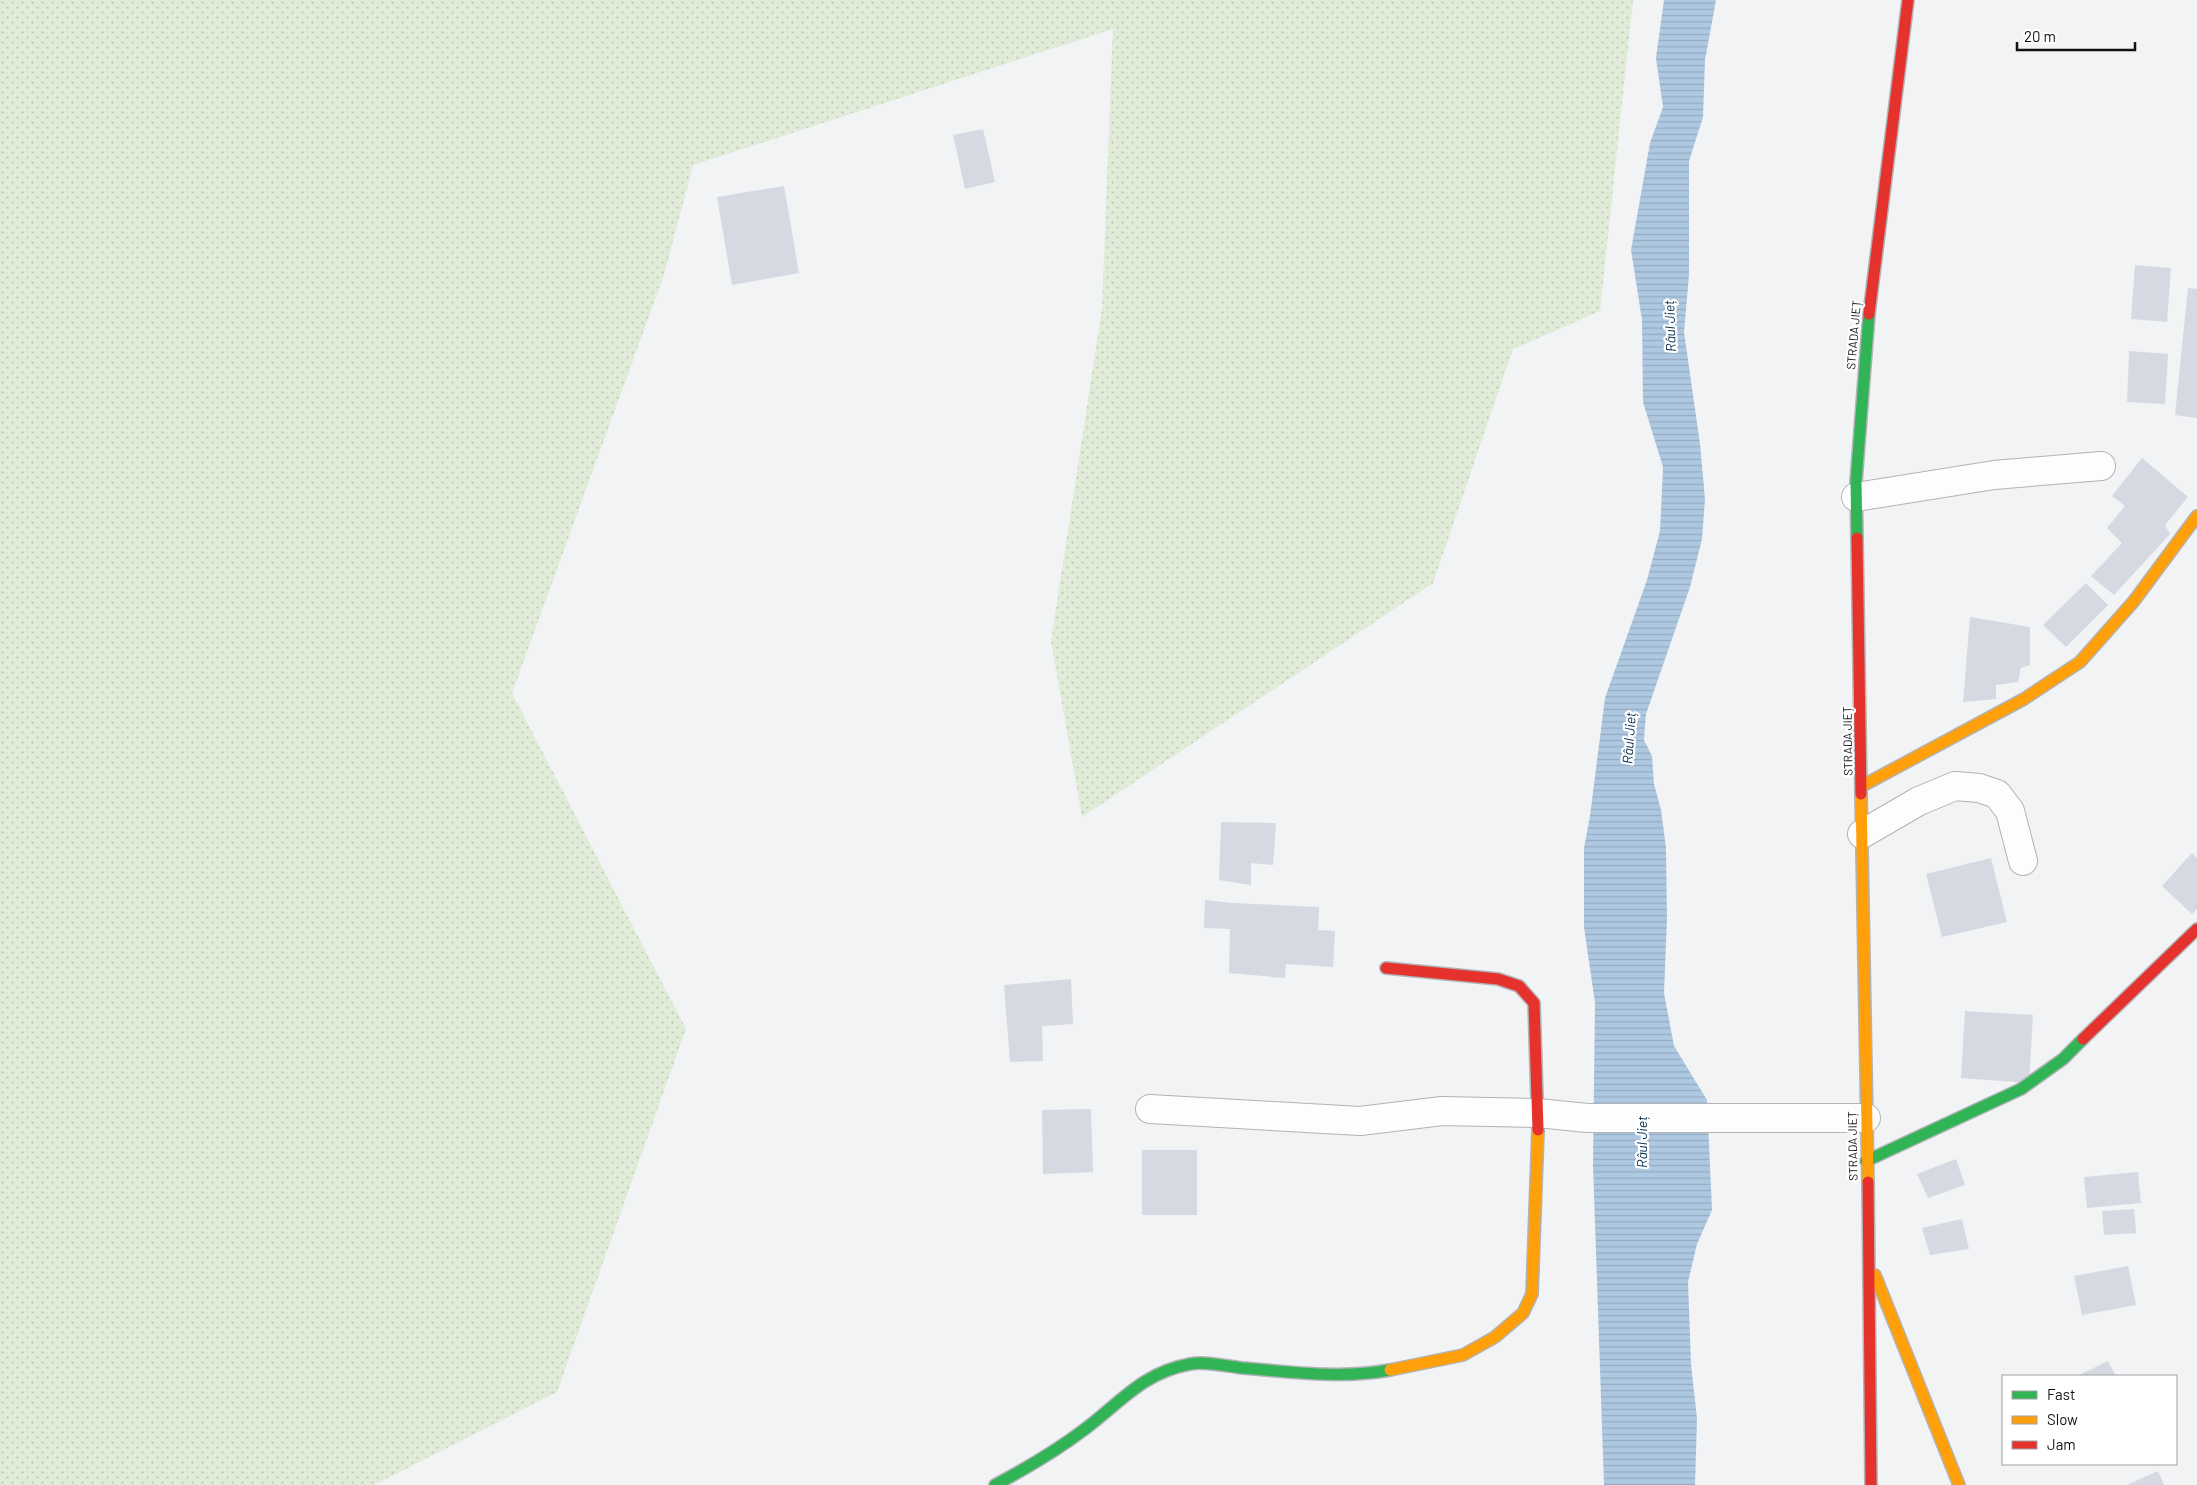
<svg xmlns="http://www.w3.org/2000/svg" width="2197" height="1485" font-family="Barlow,sans-serif">
<defs>
<pattern id="grass-dots" width="8" height="8" patternUnits="userSpaceOnUse" patternTransform="scale(1.25)"><rect width="8" height="8" fill="#e0ecd8"/><path d="M2 2h.1M6 6h.1" fill="none" stroke="#bfc9b8" stroke-width="1.8" stroke-linecap="round"/></pattern>
<pattern id="water-rules" width="6" height="5" patternUnits="userSpaceOnUse" patternTransform="scale(1.25)"><rect width="6" height="5" fill="#aec8e1"/><path d="M0 2.5h6" fill="none" stroke="#95abc0"/></pattern>
</defs>
<rect width="100%" height="100%" fill="#f1f3f5"/>
<path fill="url(#grass-dots)" d="M0 0H1633L1600 311 1513 349 1433 583 1082 817 1051 641 1102 308 1113 29 693 165 664 275 512 693 686 1029 557 1392 374 1485H0Z"/>
<path fill="url(#water-rules)" d="M1664 0H1716L1705 60 1703 117 1689 161V275L1684 332 1700 444 1705 499 1702 539 1690 587 1646 714 1644 740 1652 756 1654 784 1661 810 1666 848 1667 918 1664 993 1674 1046 1707 1100 1712 1210 1697 1244 1688 1282 1691 1364 1697 1419 1695 1485H1604L1593 1165 1595 1003 1584 927V848L1590 816 1605 698 1647 580 1660 531 1663 467 1643 402 1642 320 1631 250 1650 143 1663 107 1656 58Z"/>
<g fill="#d7d9e2">
<path d="M983 129 995 182 965 189 953 135Z"/>
<path d="M784 186 799 273 732 285 717 197Z"/>
<path d="M2135 265 2171 268 2167 322 2131 319Z"/>
<path d="M2188 288 2197 289V418L2175 415Z"/>
<path d="M2129 351 2168 354 2165 404 2127 402Z"/>
<path d="M2142 458 2188 497 2165 525 2170 534 2114 595 2091 576 2122 543 2107 528 2125 506 2112 496Z"/>
<path d="M2086 583 2108 605 2066 647 2043 625Z"/>
<path d="M1970 617 2030 627V665L2021 668 2018 682 1996 685V699L1963 702Z"/>
<path d="M1221 822 1276 823 1273 865 1251 863V885L1219 880Z"/>
<path d="M2192 853 2197 858V909L2192 914 2162 886Z"/>
<path d="M1991 858 2007 922 1942 937 1926 874Z"/>
<path d="M1205 900 1233 903 1319 907 1318 930 1335 931 1333 967 1286 964 1285 978 1229 973 1230 929 1204 928Z"/>
<path d="M1071 979 1073 1024 1042 1026 1043 1061 1010 1062 1004 985Z"/>
<path d="M1965 1011 2033 1015 2029 1083 1961 1078Z"/>
<path d="M1091 1109 1093 1172 1043 1174 1042 1110Z"/>
<rect x="1142" y="1150" width="55" height="65"/>
<path d="M1956 1159 1965 1185 1928 1198 1917 1174Z"/>
<path d="M2138 1172 2141 1203 2087 1208 2084 1177Z"/>
<path d="M2134 1209 2136 1233 2104 1235 2102 1211Z"/>
<path d="M1962 1219 1969 1249 1930 1255 1922 1228Z"/>
<path d="M2128 1266 2136 1305 2082 1315 2074 1276Z"/>
<path d="M2108 1361 2116 1376H2077Z"/>
<path d="M2158 1471 2164 1485H2127Z"/>
</g>
<g fill="none" stroke-linecap="round" stroke-linejoin="round">
<defs>
<g id="street">
<path d="M1856 497 1994 475 2101 466"/>
<path d="M1862 834 1919 801 1955 786 1979 788 1997 794 2010 811 2023 861"/>
<path d="M1150 1109 1360 1121 1442 1111 1538 1113 1587 1118H1866"/>
</g>
<g id="fast">
<path d="M1857 538 1856 482 1869 314"/>
<path d="M1866 1161 2021 1089 2063 1059 2083 1039"/>
<path d="M995 1485C1027 1468 1056 1451 1085 1429 1121 1402 1142 1373 1190 1364 1205 1361 1226 1366 1242 1368 1291 1372 1341 1379 1390 1370"/>
</g>
<g id="slow">
<path d="M1862 786 2024 699 2080 662 2134 601 2197 516"/>
<path d="M1861 794 1868 1182"/>
<path d="M1875 1275 1959 1485"/>
<path d="M1390 1370 1463 1355 1495 1337 1523 1313 1532 1294 1538 1130"/>
</g>
<g id="jam">
<path d="M1869 314 1908 0"/>
<path d="M1857 538 1861 794"/>
<path d="M1386 968 1498 979 1519 986 1534 1003 1538 1130"/>
<path d="M2083 1039 2197 929"/>
<path d="M1868 1182 1871 1485"/>
</g>
</defs>
<use href="#street" stroke="#b1b3b5" stroke-width="30"/>
<use href="#fast" stroke="#b1b3b5" stroke-width="14"/>
<use href="#slow" stroke="#b1b3b5" stroke-width="14"/>
<use href="#jam" stroke="#b1b3b5" stroke-width="14"/>
<use href="#street" stroke="#fdfdfe" stroke-width="28"/>
<use href="#fast" stroke="#30b455" stroke-width="11"/>
<use href="#slow" stroke="#ff9f0a" stroke-width="11"/>
<use href="#jam" stroke="#e5322d" stroke-width="11"/>
</g>
<g text-anchor="middle" stroke-width="4.5" stroke-linejoin="round" paint-order="stroke">
<g font-size="12" fill="#111214" stroke="#fff">
<text transform="translate(1854 335) rotate(-85)" y="4">STRADA JIEȚ</text>
<text transform="translate(1848 741) rotate(-91)" y="4">STRADA JIEȚ</text>
<text transform="translate(1853 1146) rotate(-91)" y="4">STRADA JIEȚ</text>
</g>
<g font-size="14" font-style="italic" fill="#042e4f" stroke="#fff">
<text transform="translate(1670 326) rotate(-92)" y="5">Râul Jieț</text>
<text transform="translate(1629 738) rotate(-86)" y="5">Râul Jieț</text>
<text transform="translate(1642 1142) rotate(-90)" y="5">Râul Jieț</text>
</g>
</g>
<rect x="2002" y="1375" width="175" height="90" fill="#ffffff" stroke="#a0a0a1"/>
<rect x="2012" y="1391" width="25" height="8" fill="#30b455" stroke="#a0a0a1"/>
<text x="2047" y="1400" font-size="15" fill="#111214">Fast</text>
<rect x="2012" y="1416" width="25" height="8" fill="#ff9f0a" stroke="#a0a0a1"/>
<text x="2047" y="1425" font-size="15" fill="#111214">Slow</text>
<rect x="2012" y="1441" width="25" height="8" fill="#e5322d" stroke="#a0a0a1"/>
<text x="2047" y="1450" font-size="15" fill="#111214">Jam</text>
<path d="M2017 42v8h118v-8" fill="none" stroke="#111214" stroke-width="2.5"/>
<text x="2024" y="42" font-size="15" fill="#111214" stroke="#ffffff" stroke-width="4" paint-order="stroke">20 m</text>
</svg>
